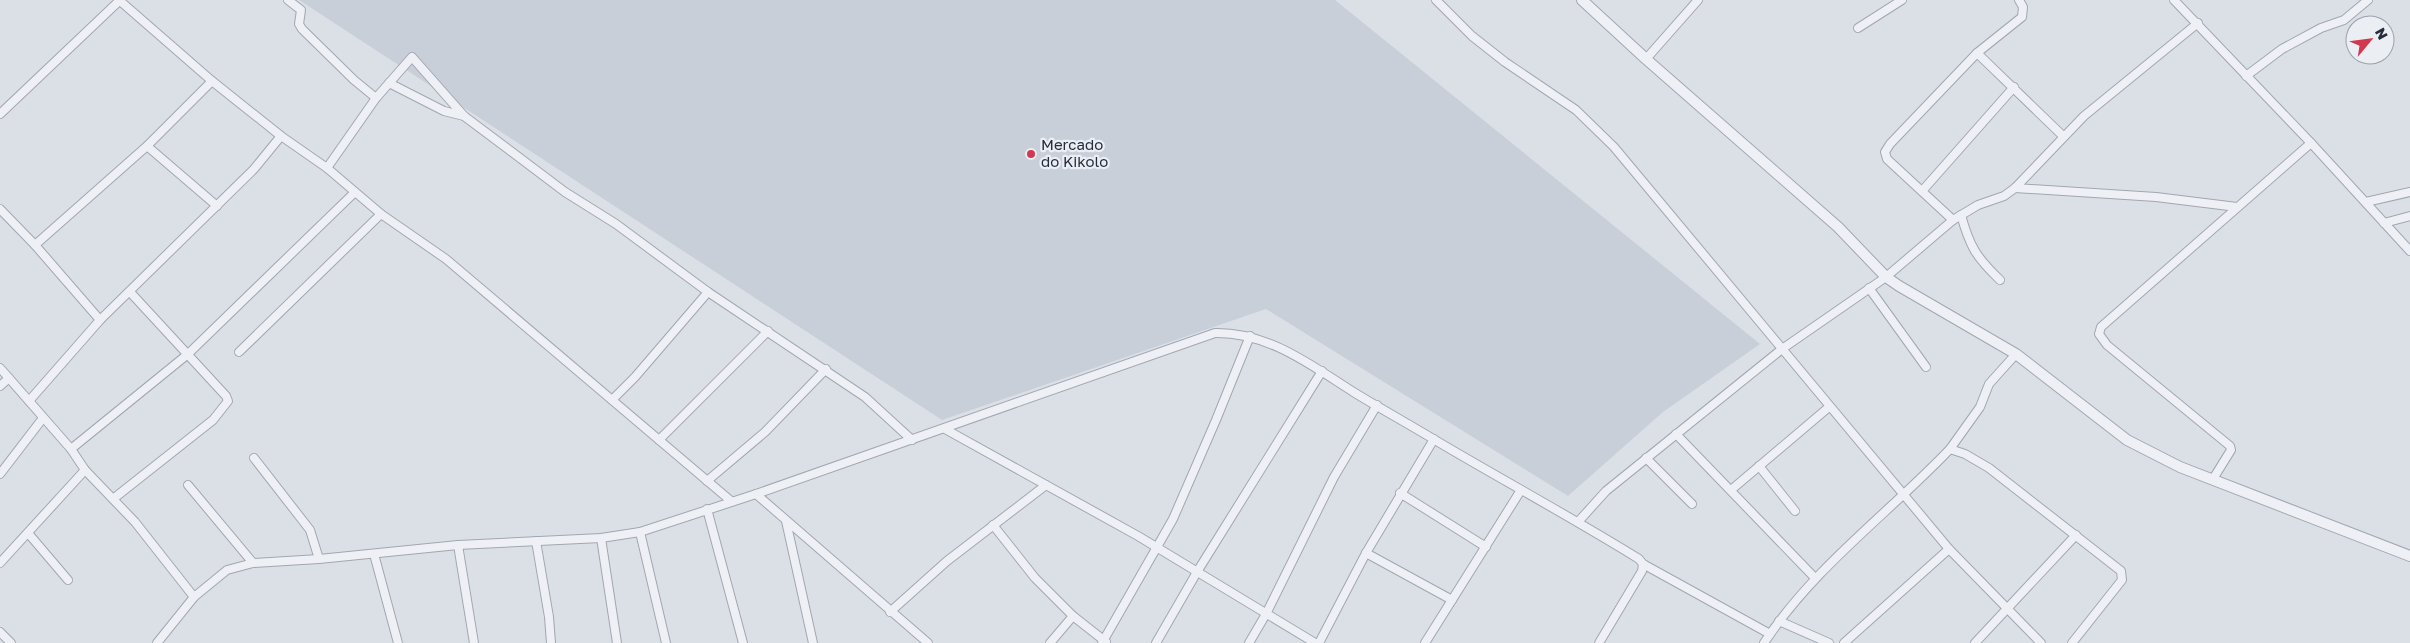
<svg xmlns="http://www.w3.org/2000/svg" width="2410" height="643" font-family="'Golos Text',sans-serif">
<rect width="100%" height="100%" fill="#dbe0e7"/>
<path fill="#c9cfd9" d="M299 0H1335L1760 344 1663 412 1568 496 1266 309 942 420Z"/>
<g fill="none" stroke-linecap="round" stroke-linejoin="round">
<defs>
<g id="minor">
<path d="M119 0 212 81 281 136 327 168 381 214 446 259 731 501"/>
<path d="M288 0 301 10 299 24 302 29 354 80 376 98"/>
<path d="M1436 0 1472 36 1505 62 1576 110 1614 147 1949 549 2041 643"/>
<path d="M2174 0 2311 143 2410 251"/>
<path d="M1858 28 1902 0"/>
<path d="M1977 53 2063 136"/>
<path d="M1646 59 1698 0"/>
<path d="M2246 76 2282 49 2321 28 2344 20 2368 0"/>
<path d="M389 83 444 111 464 116"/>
<path d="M0 114 119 1"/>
<path d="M147 146 217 206"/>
<path d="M327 168 376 98 412 57 464 116 565 192 616 224 708 292 865 397 912 440"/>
<path d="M2015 188 2156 197 2237 207"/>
<path d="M1923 190 2014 87"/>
<path d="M2366 202 2410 192"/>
<path d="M0 209 35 245 100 320"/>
<path d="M1961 215C1970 247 1976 257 2000 280"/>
<path d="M1953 220 1887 159 1885 152 1890 144 1977 53 2022 17 2023 7 2019 0"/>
<path d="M2384 223 2410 216"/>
<path d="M35 245 147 146 212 81"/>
<path d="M1869 288 1926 367"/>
<path d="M239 352 381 214"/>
<path d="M0 368 71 449 85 470 135 522 194 597"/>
<path d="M0 386 9 378"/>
<path d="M612 400 635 377 708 292"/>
<path d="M29 401 100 320 254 169 281 136"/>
<path d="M945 429 1138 536 1315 643"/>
<path d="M1676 434 1815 578"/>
<path d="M659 440 768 331"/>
<path d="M71 449 188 354 354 193"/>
<path d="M1950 449 1980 407 1989 384 2016 354"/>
<path d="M254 458 310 530 319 559"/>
<path d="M1646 458 1692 504"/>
<path d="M1759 466 1795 511"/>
<path d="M0 474 43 418"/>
<path d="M2213 479 2231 450 2230 446 2107 345 2099 334 2101 327 2311 143"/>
<path d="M707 481 765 432 826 369"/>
<path d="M188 485 253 563"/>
<path d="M1731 490 1829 407"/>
<path d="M1400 493 1486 547"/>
<path d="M756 494 928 643"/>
<path d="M113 499 213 420 228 401 226 396 130 292"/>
<path d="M707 509 743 643"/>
<path d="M786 521 813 643"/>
<path d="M1578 522 1606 491 1782 349 1886 277 1953 220 1978 205 2004 196 2015 188 2084 116 2198 23"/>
<path d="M993 525 1035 578 1073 616 1106 642"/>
<path d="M640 532 666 643"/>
<path d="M28 533 68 580"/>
<path d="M601 538 617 643"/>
<path d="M536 541 549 617 551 643"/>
<path d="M458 545 474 643"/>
<path d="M1366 553 1452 600"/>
<path d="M374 554 398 643"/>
<path d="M0 563 85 470"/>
<path d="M890 612 947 561 1046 485"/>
<path d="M1779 621 1829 643"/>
<path d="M0 632 11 643"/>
<path d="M157 643 194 597 227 570 253 563 319 559 458 545 601 538 640 532 756 494 1215 333C1269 332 1312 366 1355 393 1383 410 1412 426 1440 443 1506 482 1573 518 1639 559L1643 564 1770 634"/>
<path d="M1050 643 1073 616"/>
<path d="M1102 643 1173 519 1216 420 1250 336"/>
<path d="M1156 643 1197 572 1322 371"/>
<path d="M1249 643 1266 614 1334 477 1377 405"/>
<path d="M1319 643 1366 553 1434 439"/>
<path d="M1425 643 1521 490"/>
<path d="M1599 643 1642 571 1643 564"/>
<path d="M1764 643C1814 567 1888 514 1950 449L1965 454 1989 468 2121 571 2122 580 2072 643"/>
<path d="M1844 643 1949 549"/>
<path d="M1975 643 2076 535"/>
</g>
<path id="tertiary" d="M1582 0 1646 59 1838 227 1886 277 1899 286 2016 354 2127 440 2180 467 2410 556"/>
</defs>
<use href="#minor" stroke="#a1a7b1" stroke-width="10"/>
<use href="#tertiary" stroke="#a1a7b1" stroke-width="12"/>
<use href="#minor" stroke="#eef0f5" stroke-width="8"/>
<use href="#tertiary" stroke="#eef0f5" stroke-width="10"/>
</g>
<circle fill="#d3394e" stroke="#ebeff4" stroke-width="2" cx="1031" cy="154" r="5"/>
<g text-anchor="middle" stroke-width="4.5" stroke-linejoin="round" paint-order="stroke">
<g font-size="15" fill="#252d3d" stroke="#ebeff4" text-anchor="start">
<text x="1041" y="150">Mercado<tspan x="1041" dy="17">do Kikolo</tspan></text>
</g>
</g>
<g transform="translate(2370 40) rotate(61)"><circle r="24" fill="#ebeff4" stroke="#9ca1ab"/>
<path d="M0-4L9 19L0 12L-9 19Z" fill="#d3394e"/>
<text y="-8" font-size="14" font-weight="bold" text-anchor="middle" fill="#252d3d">N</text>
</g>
</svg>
